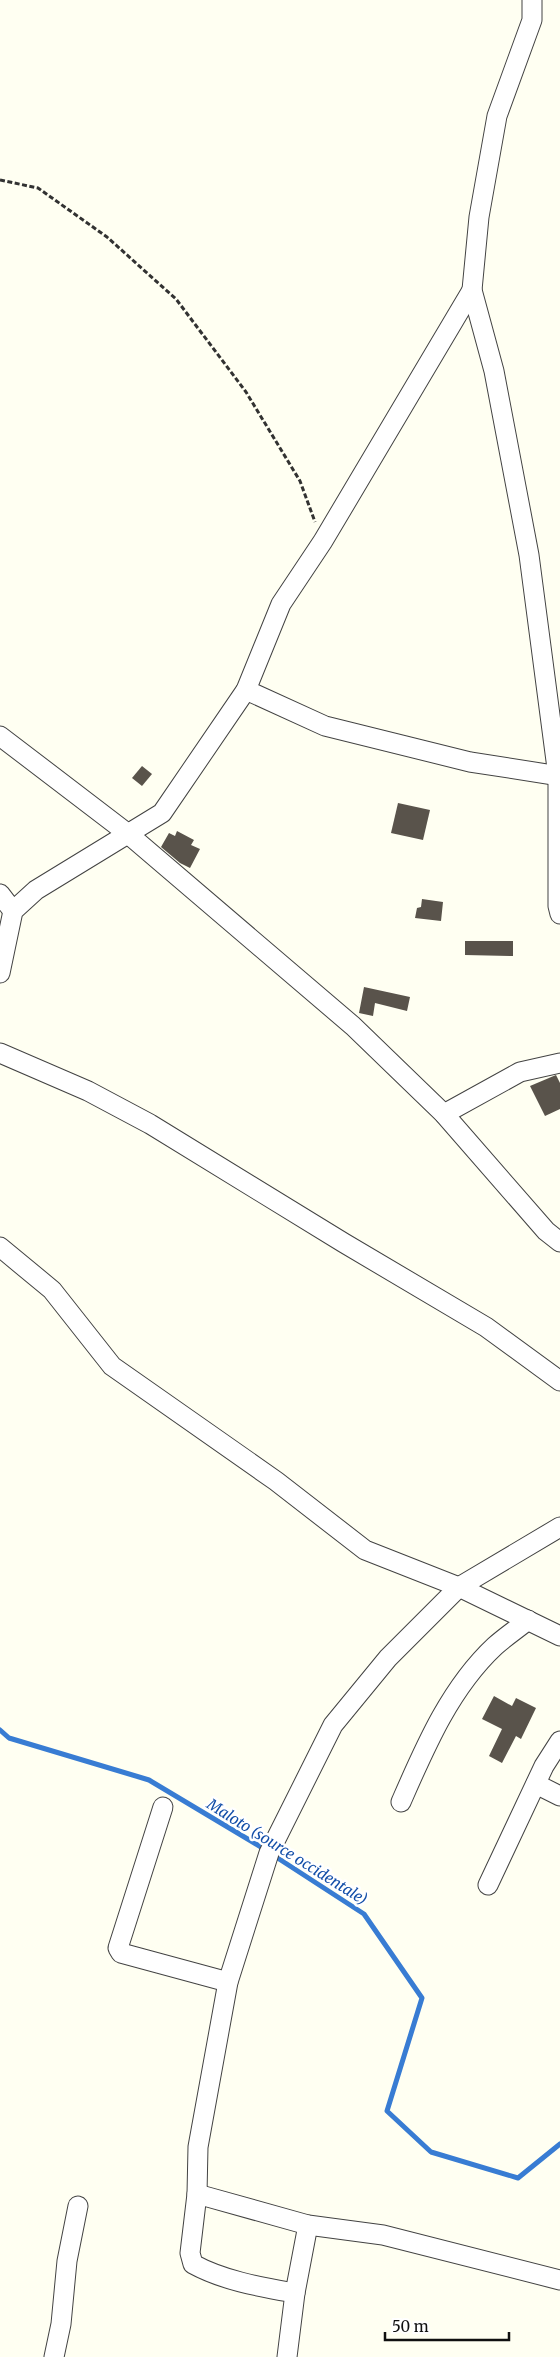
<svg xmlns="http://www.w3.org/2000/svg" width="560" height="2357" font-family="Merriweather,serif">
<rect width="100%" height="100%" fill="#fffff2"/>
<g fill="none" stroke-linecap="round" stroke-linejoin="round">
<g stroke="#387cd3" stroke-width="5">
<path d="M0 1730 9 1738 149 1780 266 1850"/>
<path d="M273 1855 364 1914 422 1998 387 2111 431 2152 518 2178 560 2144"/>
</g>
</g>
<g fill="#59534b">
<path d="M142 766 152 774 142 786 132 778Z"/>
<path d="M398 803 430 810 423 840 391 833Z"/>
<path d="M177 831 194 840 191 845 200 849 190 868 180 863 161 847 169 833 175 836Z"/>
<path d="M422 899 443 902 441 921 415 918 417 908 421 907Z"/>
<path d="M465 941H513V956L465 955Z"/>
<path d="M364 987 410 997 407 1011 375 1003 373 1016 359 1013Z"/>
<path d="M556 1075 560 1083V1109L545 1116 530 1086Z"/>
<path d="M494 1696 512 1706 516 1698 536 1708 521 1739 516 1736 502 1763 489 1756 502 1729 482 1719Z"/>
</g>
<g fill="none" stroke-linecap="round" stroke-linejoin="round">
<defs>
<g id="minor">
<path d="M532 0V20L497 116 479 217 472 290 494 371 529 555 558 776V906L560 914"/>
<path d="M246 690 325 726 470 762 560 776"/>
<path d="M0 736 127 833 353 1026 444 1114 546 1231 560 1242"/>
<path d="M0 894 13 911"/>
<path d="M0 973 13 911 36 890 162 813 246 690 281 604 323 541 472 290"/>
<path d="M0 1053 88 1091 150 1124 344 1243 486 1327 560 1381"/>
<path d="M444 1114 520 1072 560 1063"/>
<path d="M0 1247 52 1290 112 1366 276 1481 365 1550 459 1587 560 1636"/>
<path d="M536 1784 560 1796"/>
<path d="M401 1802C425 1747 450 1688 495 1646 505 1637 517 1629 528 1620"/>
<path d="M163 1807 118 1948 121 1953 228 1982"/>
<path d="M488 1885 544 1766 560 1741"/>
<path d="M197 2194 308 2225 383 2235 560 2280"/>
<path d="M295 2293C261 2287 224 2281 193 2264L190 2253 197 2194 198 2147 228 1982 269 1853 333 1725 388 1658 459 1587 560 1527"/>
<path d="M54 2357 61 2324 67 2261 78 2206"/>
<path d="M287 2357 295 2293 308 2225"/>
</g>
</defs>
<use href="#minor" stroke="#434343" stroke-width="21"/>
<path stroke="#323232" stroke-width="3" stroke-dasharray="5 2.5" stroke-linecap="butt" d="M0 180 38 188 107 237 176 299 246 392 300 481 315 522"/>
<use href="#minor" stroke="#fff" stroke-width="19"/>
</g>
<g text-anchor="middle" stroke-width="5" stroke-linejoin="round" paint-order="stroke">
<g font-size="15" font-style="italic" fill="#124ea8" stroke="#fff">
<text transform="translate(287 1852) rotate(32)" y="5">Maloto (source occidentale)</text>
</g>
</g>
<path d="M385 2332v8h124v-8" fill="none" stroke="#101010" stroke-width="2.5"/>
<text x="392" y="2332" font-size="15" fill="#101010" stroke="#ffffff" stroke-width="4" paint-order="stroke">50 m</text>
</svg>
